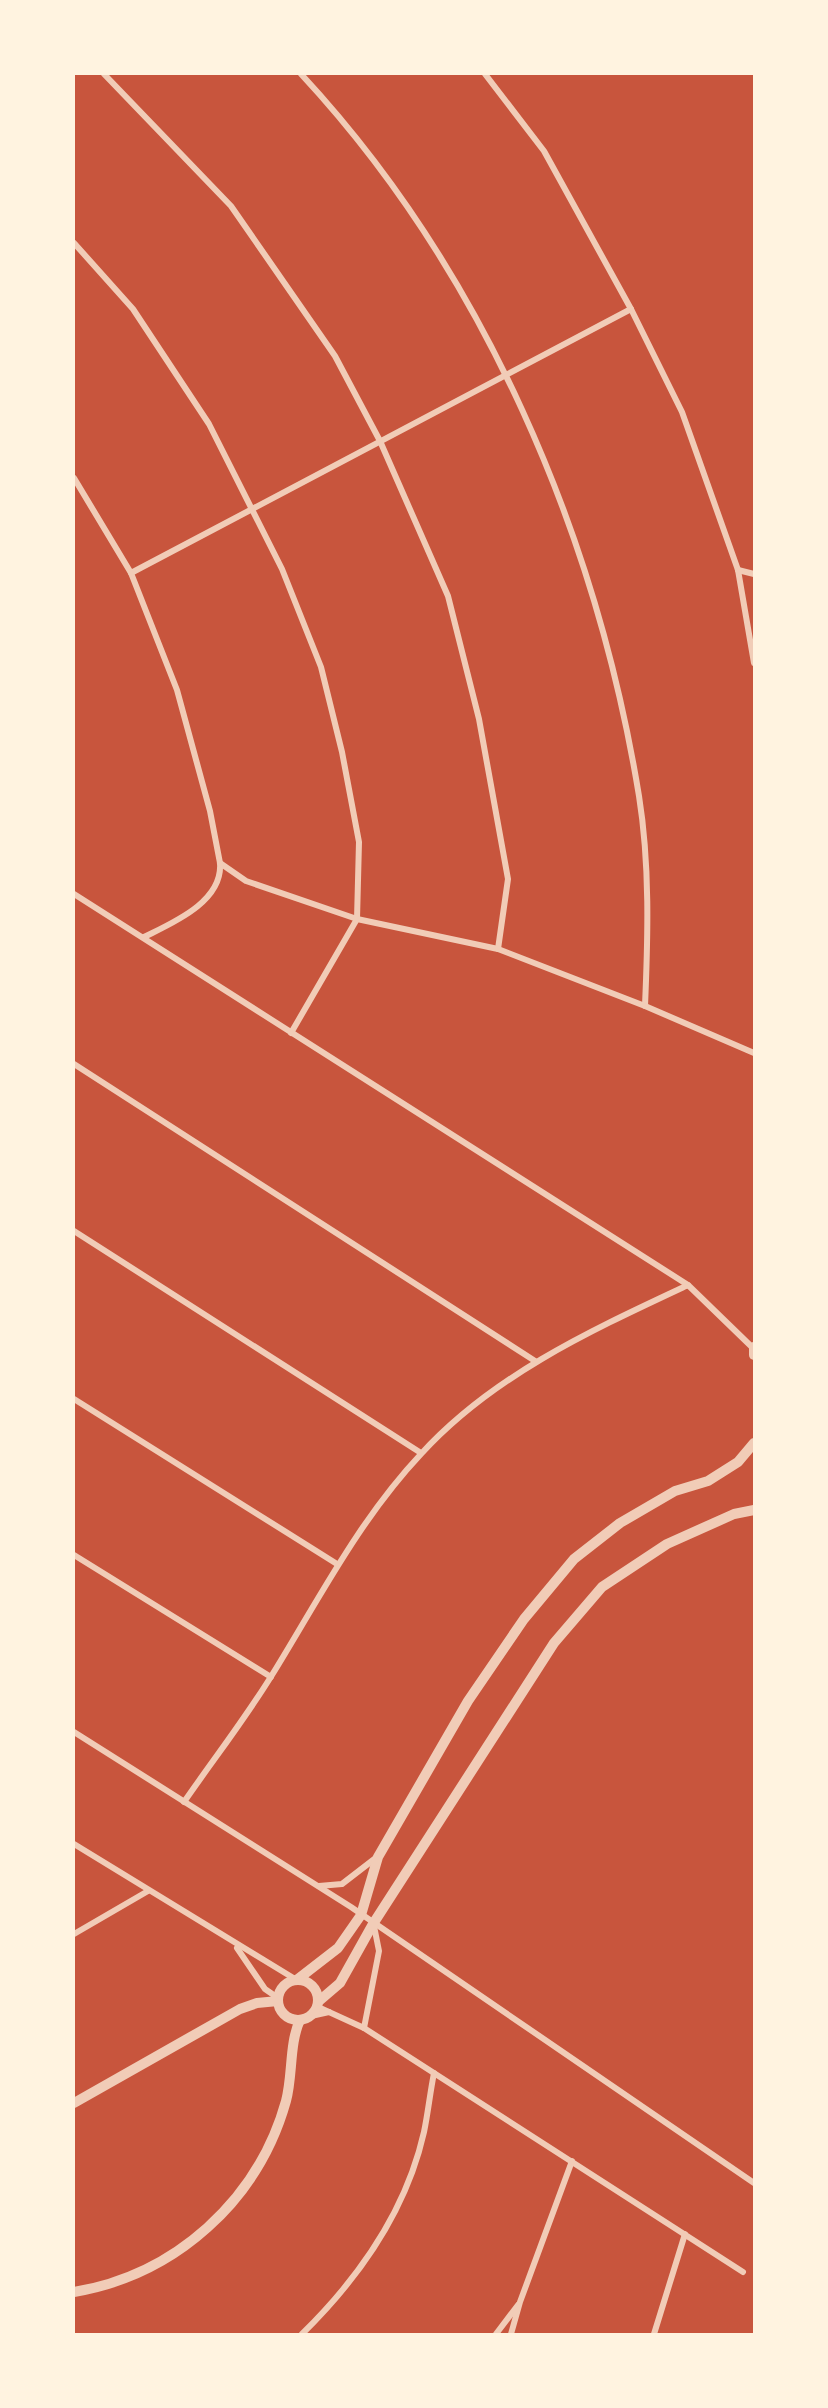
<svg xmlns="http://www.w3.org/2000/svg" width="828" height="2408" font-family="'IBM Plex Sans',sans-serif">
<rect width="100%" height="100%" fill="#c8553d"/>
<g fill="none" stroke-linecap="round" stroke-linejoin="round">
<g stroke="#f1ccb7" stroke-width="6">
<path d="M104 74 231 206 335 356 380 441 448 596 479 719 508 879 498 949"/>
<path d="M301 74C483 270 596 533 639 796 650 865 648 936 645 1006"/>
<path d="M485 74 544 151 631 309 682 412 738 570 754 663"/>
<path d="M74 243 133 309 209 424 282 569 321 667 342 752 359 842 357 919 291 1033"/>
<path d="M74 478 131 573 177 690 210 811 220 863C223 902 172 923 144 937"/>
<path d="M738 570 754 574"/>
<path d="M131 573 631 309"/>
<path d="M220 863 246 881 357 919 498 949 645 1006 754 1053"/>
<path d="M74 894 688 1285 754 1349"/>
<path d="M74 1064 535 1361"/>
<path d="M74 1231 421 1453"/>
<path d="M74 1399 337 1564"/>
<path d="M74 1555 271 1677"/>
<path d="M74 1732 351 1907 754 2183"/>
<path d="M184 1802C213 1760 245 1719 272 1675 319 1599 359 1520 421 1454 493 1375 592 1330 688 1285"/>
<path d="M74 1844 295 1979"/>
<path d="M319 1886 342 1884 377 1857"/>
<path d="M74 1934 148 1891"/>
<path d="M237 1948 265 1989 278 1998"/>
<path d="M318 2007 364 2028 743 2272"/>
<path d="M311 2016 329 2012"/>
<path d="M364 2028 379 1951 374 1926"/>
<path d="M302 2334C359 2278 406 2212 424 2132 428 2113 430 2093 434 2073"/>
<path d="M496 2334 518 2305"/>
<path d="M511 2334 520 2302 572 2161"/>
<path d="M654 2334 685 2234"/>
</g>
<g stroke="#f1ccb7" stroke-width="10">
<path d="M754 1347V1355"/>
<path d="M298 1979 338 1948 361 1915 378 1857 468 1701 524 1619 574 1559 620 1523 675 1491 708 1481 738 1462 754 1443"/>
<circle cx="298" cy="2000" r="20"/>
<path d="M319 2001 340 1983 373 1924 554 1643 602 1587 667 1544 734 1514 754 1510"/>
<path d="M74 2103 240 2009 257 2003 278 2001"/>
<path d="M74 2292C175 2275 258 2201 286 2101 293 2075 289 2044 300 2020"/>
</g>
</g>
<rect width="828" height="2408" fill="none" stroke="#fff3e0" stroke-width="150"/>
</svg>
